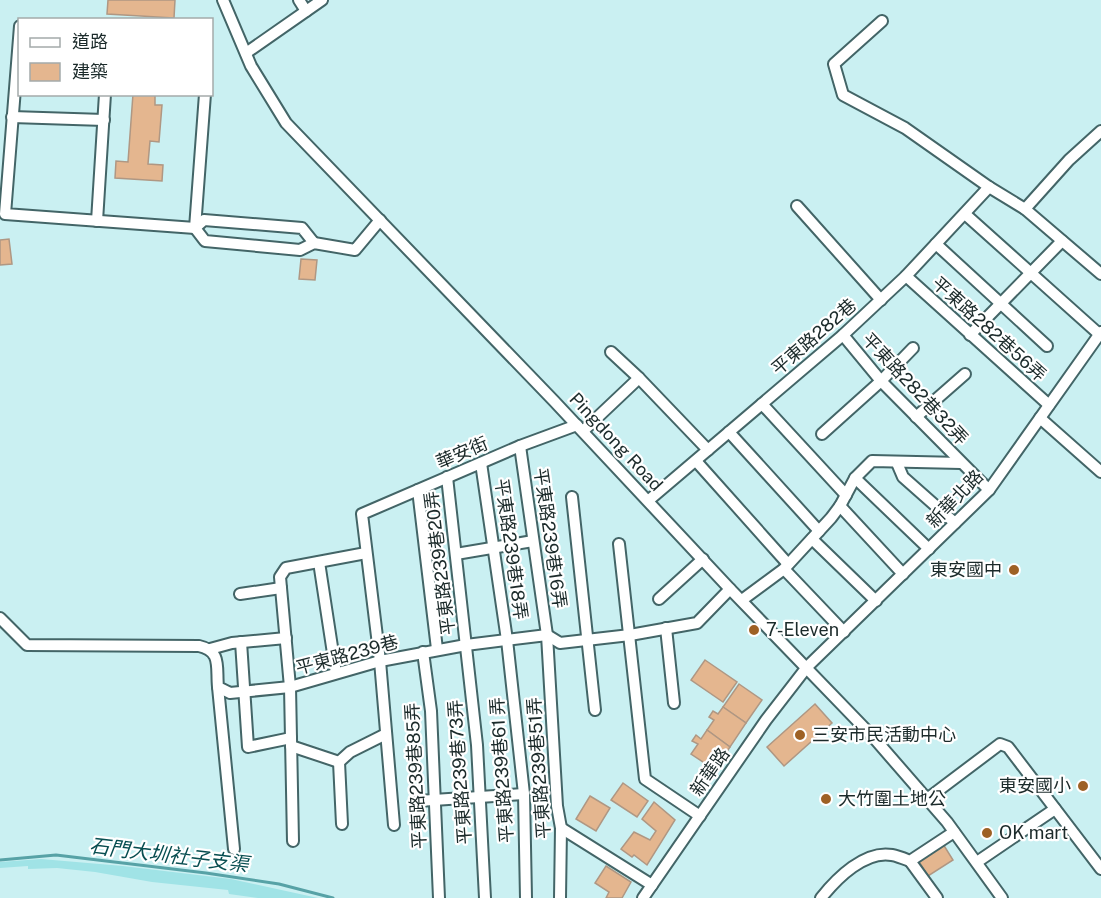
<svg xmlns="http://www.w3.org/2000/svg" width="1101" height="898" font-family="'Public Sans','Noto Sans TC',sans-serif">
<rect width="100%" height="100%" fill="#caf0f2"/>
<path fill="#a0e3e6" d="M41 859 123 866 231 879 318 898H258L229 894 228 890 152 882 95 872 57 868 28 869V866L0 868V862Z"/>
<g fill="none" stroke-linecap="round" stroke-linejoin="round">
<path stroke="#57a2a6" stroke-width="3" d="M0 860 56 855 206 873 279 884 333 898"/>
</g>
<g fill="#e4b68f" stroke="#af9783" stroke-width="1.5">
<path d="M108 0H175L174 18 107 14Z"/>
<path d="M133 94H155V105H162L159 142 150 141 148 164 163 165 162 181 115 178 116 161 128 162Z"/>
<path d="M9 239 12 264 0 265V240Z"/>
<path d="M301 259 317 260 315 280 299 279Z"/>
<path d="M705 660 737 682 723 702 691 680Z"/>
<path d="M739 684 762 700 746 723 723 707Z"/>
<path d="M815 704 832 723 784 766 767 747Z"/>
<path d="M723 707 746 723 730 747 707 730 714 720 709 717 713 711 718 714Z"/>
<path d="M707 730 730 747 715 770 691 754 698 744 692 741 696 735 701 739Z"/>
<path d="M623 783 648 801 637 817 611 800Z"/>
<path d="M590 796 610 808 596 831 576 819Z"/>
<path d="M654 802 675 820 647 865 634 855 632 857 621 849 634 832 650 840 656 831 642 819Z"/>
<path d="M943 844 953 860 928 876 918 860Z"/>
<path d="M606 866 631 882 622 898H606L609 892 595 883Z"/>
</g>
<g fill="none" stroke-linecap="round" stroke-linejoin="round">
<defs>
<g id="minor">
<path d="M223 0 251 66 286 123 554 401 730 589 874 738 947 822 1002 898"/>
<path d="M299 0 306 11"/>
<path d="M882 21 834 64 843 95 905 128 989 187 1025 209 1101 274"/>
<path d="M20 26 5 214 195 228 204 220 302 228 314 243"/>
<path d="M246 53 322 0"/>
<path d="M205 94 195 228 205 241 300 250 314 243 355 250 380 220"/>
<path d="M12 117 104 120"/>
<path d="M797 206 881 300"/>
<path d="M1025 209 1069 160 1101 131"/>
<path d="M965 214 1099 334"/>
<path d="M97 221 105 94"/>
<path d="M936 244 1047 346"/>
<path d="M906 276 1049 405"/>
<path d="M843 335 881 381 989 490"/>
<path d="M970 335 1062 241"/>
<path d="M611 352 639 378 708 450"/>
<path d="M762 404 846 495"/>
<path d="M916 417 965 374"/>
<path d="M1040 418 1101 472"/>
<path d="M583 431 639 378"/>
<path d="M729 432 819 531"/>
<path d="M822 434 881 381 913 348"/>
<path d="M520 446 547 635 557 806 561 828 560 898"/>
<path d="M696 461 788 564"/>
<path d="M481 463 507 640 524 794 526 898"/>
<path d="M897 463 903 477 955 523"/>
<path d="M447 477 477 745 485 898"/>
<path d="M855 478 929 549"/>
<path d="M418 490 437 649"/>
<path d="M572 497 595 710"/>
<path d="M649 500 843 335 906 276 989 187"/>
<path d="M840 506 903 574"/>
<path d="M812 539 876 601"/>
<path d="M619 544 645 779 700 816"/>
<path d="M456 554 533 541"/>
<path d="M319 562 336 673"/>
<path d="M784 569 844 632"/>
<path d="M240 594 281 588"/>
<path d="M659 599 703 559"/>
<path d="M742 600 784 569 831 518 840 506 855 478 872 461 961 463"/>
<path d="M0 618 27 645 199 646C222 651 216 667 218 687L230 693 290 687 380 661 466 645 547 635 560 643 630 635 697 623 730 589"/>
<path d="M666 628 674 703"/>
<path d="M241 642 248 747 291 738"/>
<path d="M210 649 232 643 286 638"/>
<path d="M423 652 431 711 439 898"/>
<path d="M218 687 234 849"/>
<path d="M291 746 339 762"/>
<path d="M927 799 1000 744 1008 747 1101 869"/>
<path d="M418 801 524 794"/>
<path d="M342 824 339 762 350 752 386 734"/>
<path d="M394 825 380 661 362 514 520 446 577 425"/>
<path d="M561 828 652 885"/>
<path d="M293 841 290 687 280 577 286 568 366 553"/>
<path d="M910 861 937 898"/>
<path d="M977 862 1055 809"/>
<path d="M643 898 766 720 807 667 989 490 1101 332"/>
<path d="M821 898C837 878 865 850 892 855 898 856 905 859 910 861L954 832"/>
</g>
</defs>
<use href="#minor" stroke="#436567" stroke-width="14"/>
<use href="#minor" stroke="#fff" stroke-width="10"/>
</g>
<g fill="#9e6125" stroke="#fff" stroke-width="2">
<circle cx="1014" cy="570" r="6"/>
<circle cx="754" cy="630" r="6"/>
<circle cx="800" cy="735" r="6"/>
<circle cx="1083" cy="786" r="6"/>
<circle cx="826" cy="799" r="6"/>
<circle cx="987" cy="833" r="6"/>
</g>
<g text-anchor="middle" stroke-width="4.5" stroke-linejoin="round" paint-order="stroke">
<g font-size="18" fill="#1b2a2a" stroke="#fff">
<text transform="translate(989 329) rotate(42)" y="6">平東路282巷56弄</text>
<text transform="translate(814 337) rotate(-41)" y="6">平東路282巷</text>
<text transform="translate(915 389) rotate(47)" y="6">平東路282巷32弄</text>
<text transform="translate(616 442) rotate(47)" y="6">Pingdong Road</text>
<text transform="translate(462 453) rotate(-23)" y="6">華安街</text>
<text transform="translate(955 499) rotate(-46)" y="6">新華北路</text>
<text transform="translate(550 538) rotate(82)" y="6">平東路239巷16弄</text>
<text transform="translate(511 549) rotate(82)" y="6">平東路239巷18弄</text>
<text transform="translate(440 563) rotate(-97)" y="6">平東路239巷20弄</text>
<text transform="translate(347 655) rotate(-15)" y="6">平東路239巷</text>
<text transform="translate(539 768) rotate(-94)" y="6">平東路239巷51弄</text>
<text transform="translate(502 770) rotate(-94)" y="6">平東路239巷61 弄</text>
<text transform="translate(460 772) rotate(-94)" y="6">平東路239巷73弄</text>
<text transform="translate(710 772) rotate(-55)" y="6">新華路</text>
<text transform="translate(416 776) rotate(-93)" y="6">平東路239巷85弄</text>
</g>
<g font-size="18" fill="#1b2a2a" stroke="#fff" text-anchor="start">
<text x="1002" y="576" text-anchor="end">東安國中</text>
<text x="766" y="636">7-Eleven</text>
<text x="812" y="741">三安市民活動中心</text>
<text x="1071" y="792" text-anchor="end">東安國小</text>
<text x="838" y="805">大竹圍土地公</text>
<text x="999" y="839">OK mart</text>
</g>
<g font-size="20" font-style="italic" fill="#084e51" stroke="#fff">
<text transform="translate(169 855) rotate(7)" y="7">石門大圳社子支渠</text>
</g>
</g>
<rect x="18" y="18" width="195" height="78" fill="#ffffff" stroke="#a4aaaa" stroke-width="1.5"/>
<rect x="30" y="38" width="30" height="9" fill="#ffffff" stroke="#a4aaaa" stroke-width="1.5"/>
<text x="72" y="48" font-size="18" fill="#1b2a2a">道路</text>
<rect x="30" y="63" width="30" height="18" fill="#e4b68f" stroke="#a4aaaa" stroke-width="1.5"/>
<text x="72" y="78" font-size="18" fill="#1b2a2a">建築</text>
</svg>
